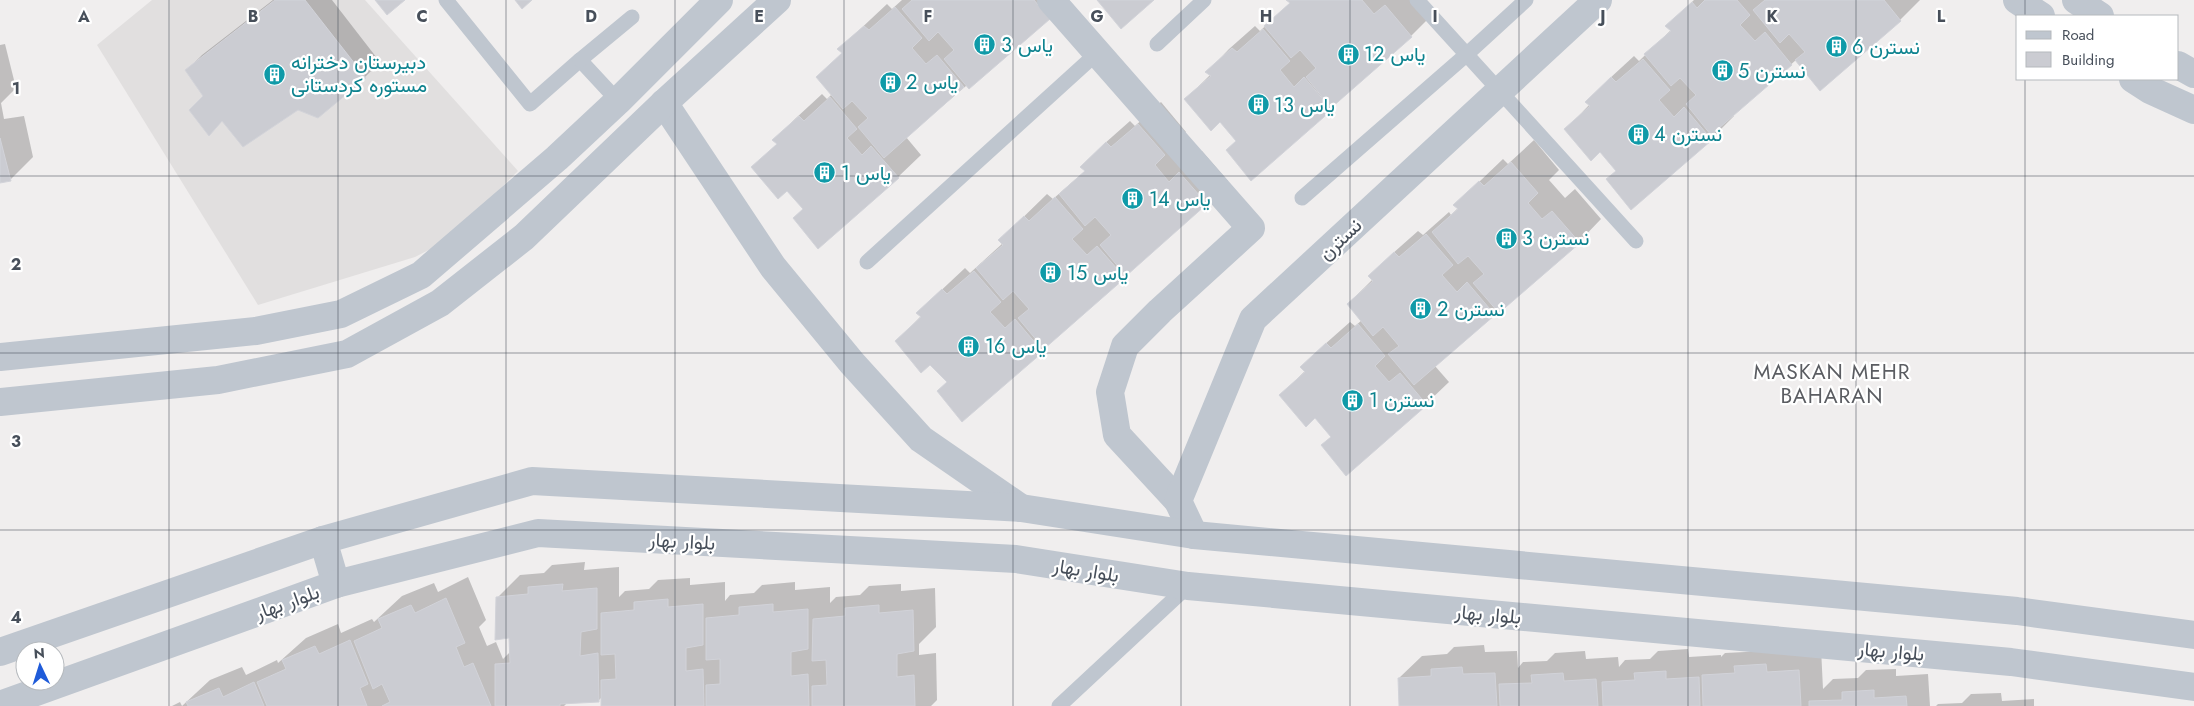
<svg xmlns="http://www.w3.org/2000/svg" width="2194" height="706" font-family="Jost,Vazirmatn,sans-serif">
<rect width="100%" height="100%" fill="#f0eeee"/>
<path fill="#e1dfdf" d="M152 0H365L518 171 448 240 415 257 258 305 97 45Z"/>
<g fill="#0003">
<path d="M273 0H332L380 62 365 77 298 109 223 120 209 134 204 96 187 70 202 55Z"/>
<path d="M902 0H1067L906 137 921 155 898 177 804 208 787 189 753 167 778 143 774 140 796 118 822 94 827 99 832 94 843 52 839 49 887 4 892 9Z"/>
<path d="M1288 0H1422L1434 13 1411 36 1251 179 1237 140 1220 121 1186 99 1211 74 1207 72 1229 49 1255 26 1260 31 1291 2Z"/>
<path d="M1694 0H1920L1900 20 1820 90 1796 60 1733 115 1734 116 1711 139 1631 209 1607 180 1617 170 1600 150 1566 129 1590 104 1609 79 1634 56 1639 61 1671 30 1667 26Z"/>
<path d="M5 44 16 88 1 103 4 119 24 116 33 157 11 179 0 182V45Z"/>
<path d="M1161 102 1186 132 1176 142 1192 160 1202 151 1228 181 1206 204 962 420 948 382 931 363 897 341 921 316 917 313 965 268 970 273 1003 243 1000 240 1047 194 1053 199 1086 170 1104 144 1130 121 1135 126Z"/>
<path d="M1534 140 1559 170 1549 180 1565 198 1575 189 1601 219 1579 242 1435 366 1449 382 1426 404 1346 474 1322 445 1332 436 1315 416 1281 395 1306 370 1324 345 1350 322 1355 326 1362 320 1348 304 1373 279 1392 254 1418 231 1423 235 1449 212 1451 215 1458 208 1455 205 1503 159 1508 164Z"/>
<path d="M585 562 584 570 619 567V597L625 591 649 589 658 580 690 578V585L725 582V601L730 595 754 593 762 585 795 582V590L830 587V603L836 597 860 595 869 586 901 584V591L935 588 936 627 919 644V655L936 653 937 700 931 706H602V697L598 701 567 703 564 706H172L180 702 182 706 210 680 242 667 246 675 277 660 278 663 306 638 338 624 341 633 372 619 374 622 402 596 434 583 438 592 468 577 486 620 479 627 487 646 496 642 503 659 511 651V637L497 598 520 575 544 573 552 565Z"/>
<path d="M1484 645 1485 652 1517 651 1518 668 1523 662 1547 661 1555 653 1585 651 1586 659 1618 657 1619 667 1625 660 1650 659 1658 651 1688 649 1689 657 1721 655V657L1725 653 1821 648 1823 689 1833 679 1858 678 1866 670 1896 669V676L1928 674 1930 706H1400L1399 678 1422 656 1447 654 1454 647Z"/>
<path d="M2001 693 2002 701 2034 699V706H1936L1938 704 1962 703 1971 694Z"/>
</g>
<g fill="#cbccd2" stroke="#d2d3d9">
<path d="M275 0H305L366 78 318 118 298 110 243 147 222 121 209 136 189 110 203 96 185 70Z"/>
<path d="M375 0H405L387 15Z"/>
<path d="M515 0H532L522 9Z"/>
<path d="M912 0H1034L1050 19 969 89 944 59 954 50 938 32 929 41 902 9Z"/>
<path d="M1097 0H1154L1121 29Z"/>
<path d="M1286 0H1362L1374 14 1385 5 1412 37 1331 108 1306 77 1316 68 1300 50 1291 58 1264 26 1290 3Z"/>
<path d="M1705 0H1737L1750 15 1740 25 1755 41 1765 32 1792 65 1711 135 1686 104 1696 95 1680 78 1671 86 1644 54 1671 31 1665 26 1692 2 1697 8Z"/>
<path d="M1765 0H1884L1901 21 1820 91 1795 60 1805 52 1789 34 1780 43 1753 10Z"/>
<path d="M895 7 922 38 912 48 926 64 937 55 964 87 884 158 858 127 868 118 852 101 843 109 816 77 842 53 837 49 864 26 869 30Z"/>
<path d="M1263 29 1290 61 1280 70 1294 87 1304 77 1332 110 1251 181 1226 150 1236 141 1220 122 1211 131 1184 99 1211 76 1205 72 1232 48 1237 52Z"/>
<path d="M1643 59 1670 90 1659 100 1674 117 1684 107 1712 140 1631 210 1606 179 1616 171 1600 152 1591 161 1564 129 1590 106 1585 102 1611 77 1616 82Z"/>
<path d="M830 97 857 129 847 138 862 155 871 146 899 178 818 249 793 218 803 209 787 191 778 199 751 167 777 144 772 140 799 116 804 121Z"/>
<path d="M1138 124 1165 155 1155 165 1169 182 1179 172 1207 204 1126 276 1100 245 1111 235 1095 217 1085 226 1059 194 1085 171 1080 167 1106 142 1111 147Z"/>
<path d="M0 138 11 181 0 183Z"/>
<path d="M1511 162 1538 193 1528 203 1542 219 1552 211 1580 243 1499 313 1473 283 1484 274 1468 256 1458 264 1432 232 1458 209 1453 205 1479 181 1484 186Z"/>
<path d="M1055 197 1083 229 1072 239 1087 255 1097 246 1125 278 1044 349 1018 318 1029 309 1013 291 1003 300 976 268 1003 245 998 240 1024 216 1029 221Z"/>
<path d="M1426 234 1453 265 1442 275 1457 292 1467 282 1495 315 1414 385 1388 354 1399 346 1383 327 1373 336 1347 304 1373 281 1368 276 1394 252 1399 257Z"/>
<path d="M974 271 1001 302 990 312 1005 328 1015 319 1043 352 962 422 937 391 947 382 930 365 921 373 895 341 921 317 916 313 942 289 947 294Z"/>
<path d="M1358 324 1385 356 1375 366 1389 382 1400 373 1427 405 1346 476 1321 445 1331 437 1315 418 1306 427 1279 395 1305 372 1300 367 1326 343 1331 348Z"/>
<path d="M563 584 562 591 597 588V629L581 632 580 656 598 653 599 702 560 704V706H495V664L510 663 509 638 495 640 496 597 528 594V587Z"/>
<path d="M446 598 465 643 456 647 464 667 473 663 491 706H382L390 702 382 684 373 689 354 641 382 628 378 619 411 605 415 613Z"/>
<path d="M668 599V607L703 604V645L686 648V671L703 669 704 706H601V680L616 679 615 654 601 655V613L634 610V602Z"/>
<path d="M773 604V612L808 609V649L791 652V676L808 674 809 706H706V685L720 684V659L706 660V618L739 615V607Z"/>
<path d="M879 605V613L913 610 914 651 897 654V677L914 675 915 706H812V686L827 685 826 660 812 661 813 619 845 616V608Z"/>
<path d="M350 640 368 684 360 688 367 706H267L257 682 286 669 282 660 315 646 319 654Z"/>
<path d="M1766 664 1767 672 1799 670 1801 706H1703L1702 675 1735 673 1734 666Z"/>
<path d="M1462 667 1463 674 1495 673 1497 706H1399L1398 678 1431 676V669Z"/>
<path d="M1666 671V679L1699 677 1700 706H1603L1602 682 1635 680 1634 673Z"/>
<path d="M1563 673 1564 681 1596 679 1598 706H1500L1499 684 1532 683 1531 675Z"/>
<path d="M254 682 264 706H188L186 702 219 688 223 697Z"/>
<path d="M1874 690V698L1906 696 1907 706H1809V701L1842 700V692Z"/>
</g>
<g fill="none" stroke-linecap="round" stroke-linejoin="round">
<g stroke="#bfc6cf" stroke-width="15">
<path d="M446 0 530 104 580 60 618 101"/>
<path d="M1417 0 1636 241"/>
<path d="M1157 44 1204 0"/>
<path d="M580 60 632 17"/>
<path d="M1302 198 1466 55 1526 0"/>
<path d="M867 262 1096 54"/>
<path d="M1059 706 1188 586"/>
</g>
<g stroke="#bfc6cf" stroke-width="28">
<path d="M1051 0 1251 228 1160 311 1125 346 1110 392 1117 435 1178 501"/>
<path d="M2017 0 2041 16"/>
<path d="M2076 0 2100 16"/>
<path d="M2178 65 2194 74"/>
<path d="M2133 79 2150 90 2194 110"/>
<path d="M664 103 773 267 852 363 921 439 1021 508"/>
<path d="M0 357 256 331 341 314 421 275 557 158 618 101 719 0"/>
<path d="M0 402 218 380 347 354 440 303 524 237 664 103 777 0"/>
<path d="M1194 535 1178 501 1253 319 1598 0"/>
<path d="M323 540 336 584"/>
<path d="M0 652 323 540 532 481 1021 508 1194 535 2017 611 2194 635"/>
<path d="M0 705 336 584 538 533 1016 559 1188 586 2011 662 2194 687"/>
</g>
</g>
<path fill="none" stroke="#474f5a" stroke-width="1" stroke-opacity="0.55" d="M169 0V706M338 0V706M506 0V706M675 0V706M844 0V706M1013 0V706M1181 0V706M1350 0V706M1519 0V706M1688 0V706M1856 0V706M2025 0V16M2025 79V706M0 176H2194M0 353H2194M0 530H2194"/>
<defs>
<symbol id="building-disc" viewBox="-11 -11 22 22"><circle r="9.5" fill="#0f9aa8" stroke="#fff"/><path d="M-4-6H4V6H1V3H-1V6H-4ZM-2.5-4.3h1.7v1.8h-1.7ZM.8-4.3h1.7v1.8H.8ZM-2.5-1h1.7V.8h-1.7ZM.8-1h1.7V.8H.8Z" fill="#fff"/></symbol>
</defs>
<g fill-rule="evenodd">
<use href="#building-disc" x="972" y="32" width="25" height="25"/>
<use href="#building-disc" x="1824" y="34" width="25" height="25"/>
<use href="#building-disc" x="1336" y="42" width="25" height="25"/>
<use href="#building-disc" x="1710" y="58" width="25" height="25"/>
<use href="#building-disc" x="262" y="62" width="25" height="25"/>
<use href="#building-disc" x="878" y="70" width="25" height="25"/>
<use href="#building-disc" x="1246" y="92" width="25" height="25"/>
<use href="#building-disc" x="1626" y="122" width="25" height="25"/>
<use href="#building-disc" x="812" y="160" width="25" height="25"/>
<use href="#building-disc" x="1120" y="186" width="25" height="25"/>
<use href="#building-disc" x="1494" y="226" width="25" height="25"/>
<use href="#building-disc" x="1038" y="260" width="25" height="25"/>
<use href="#building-disc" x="1408" y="296" width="25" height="25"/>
<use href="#building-disc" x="956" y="334" width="25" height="25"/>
<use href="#building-disc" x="1340" y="388" width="25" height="25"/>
</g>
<g text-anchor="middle" stroke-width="4.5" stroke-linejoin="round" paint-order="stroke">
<g font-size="20" fill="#0d838f" stroke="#fff" text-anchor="start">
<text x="1001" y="52">یاس 3</text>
<text x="1852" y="54">نسترن 6</text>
<text x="1364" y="61">یاس 12</text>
<text x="291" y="69">دبیرستان دخترانه<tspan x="291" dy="23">مستوره کردستانی</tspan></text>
<text x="1738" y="78">نسترن 5</text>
<text x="906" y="89">یاس 2</text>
<text x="1274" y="112">یاس 13</text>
<text x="1654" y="141">نسترن 4</text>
<text x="841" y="180">یاس 1</text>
<text x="1149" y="206">یاس 14</text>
<text x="1522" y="245">نسترن 3</text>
<text x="1067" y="280">یاس 15</text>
<text x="1437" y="316">نسترن 2</text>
<text x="985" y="353">یاس 16</text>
<text x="1369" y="407">نسترن 1</text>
</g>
<g font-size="20" fill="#474f5a" stroke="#fff">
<text transform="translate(1340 239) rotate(-43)" y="7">نسترن</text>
<text transform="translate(682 541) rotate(3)" y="7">بلوار بهار</text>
<text transform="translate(1086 570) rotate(9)" y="7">بلوار بهار</text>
<text transform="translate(287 602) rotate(-20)" y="7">بلوار بهار</text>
<text transform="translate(1488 614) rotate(5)" y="7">بلوار بهار</text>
<text transform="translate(1891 651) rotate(5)" y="7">بلوار بهار</text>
</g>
<g font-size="21" letter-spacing="1" fill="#5b5d62" stroke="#fff">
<text x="1832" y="379">MASKAN MEHR<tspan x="1832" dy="24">BAHARAN</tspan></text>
</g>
</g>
<g font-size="16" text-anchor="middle" font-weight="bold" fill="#474f5a" stroke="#fff" stroke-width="4.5" stroke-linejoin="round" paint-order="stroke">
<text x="84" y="22">A</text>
<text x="253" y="22">B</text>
<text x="422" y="22">C</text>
<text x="591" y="22">D</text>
<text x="759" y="22">E</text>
<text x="928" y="22">F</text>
<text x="1097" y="22">G</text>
<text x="1266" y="22">H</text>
<text x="1435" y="22">I</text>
<text x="1603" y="22">J</text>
<text x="1772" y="22">K</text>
<text x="1941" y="22">L</text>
<text x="16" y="94">1</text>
<text x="16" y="270">2</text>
<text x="16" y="447">3</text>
<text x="16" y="623">4</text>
</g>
<rect x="2016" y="15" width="162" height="65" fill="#ffffff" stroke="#b5b9bd"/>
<rect x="2026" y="31" width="25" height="8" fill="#bfc6cf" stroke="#b5b9bd"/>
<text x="2062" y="40" font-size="15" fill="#474f5a">Road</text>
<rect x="2026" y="52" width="25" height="15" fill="#cbccd2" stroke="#b5b9bd"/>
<text x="2062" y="65" font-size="15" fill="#474f5a">Building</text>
<g transform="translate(40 666) rotate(356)"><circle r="24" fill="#ffffff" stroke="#b5b9bd"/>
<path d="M0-4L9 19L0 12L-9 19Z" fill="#1f5bd9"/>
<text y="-8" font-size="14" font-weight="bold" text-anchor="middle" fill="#474f5a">N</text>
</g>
</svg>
